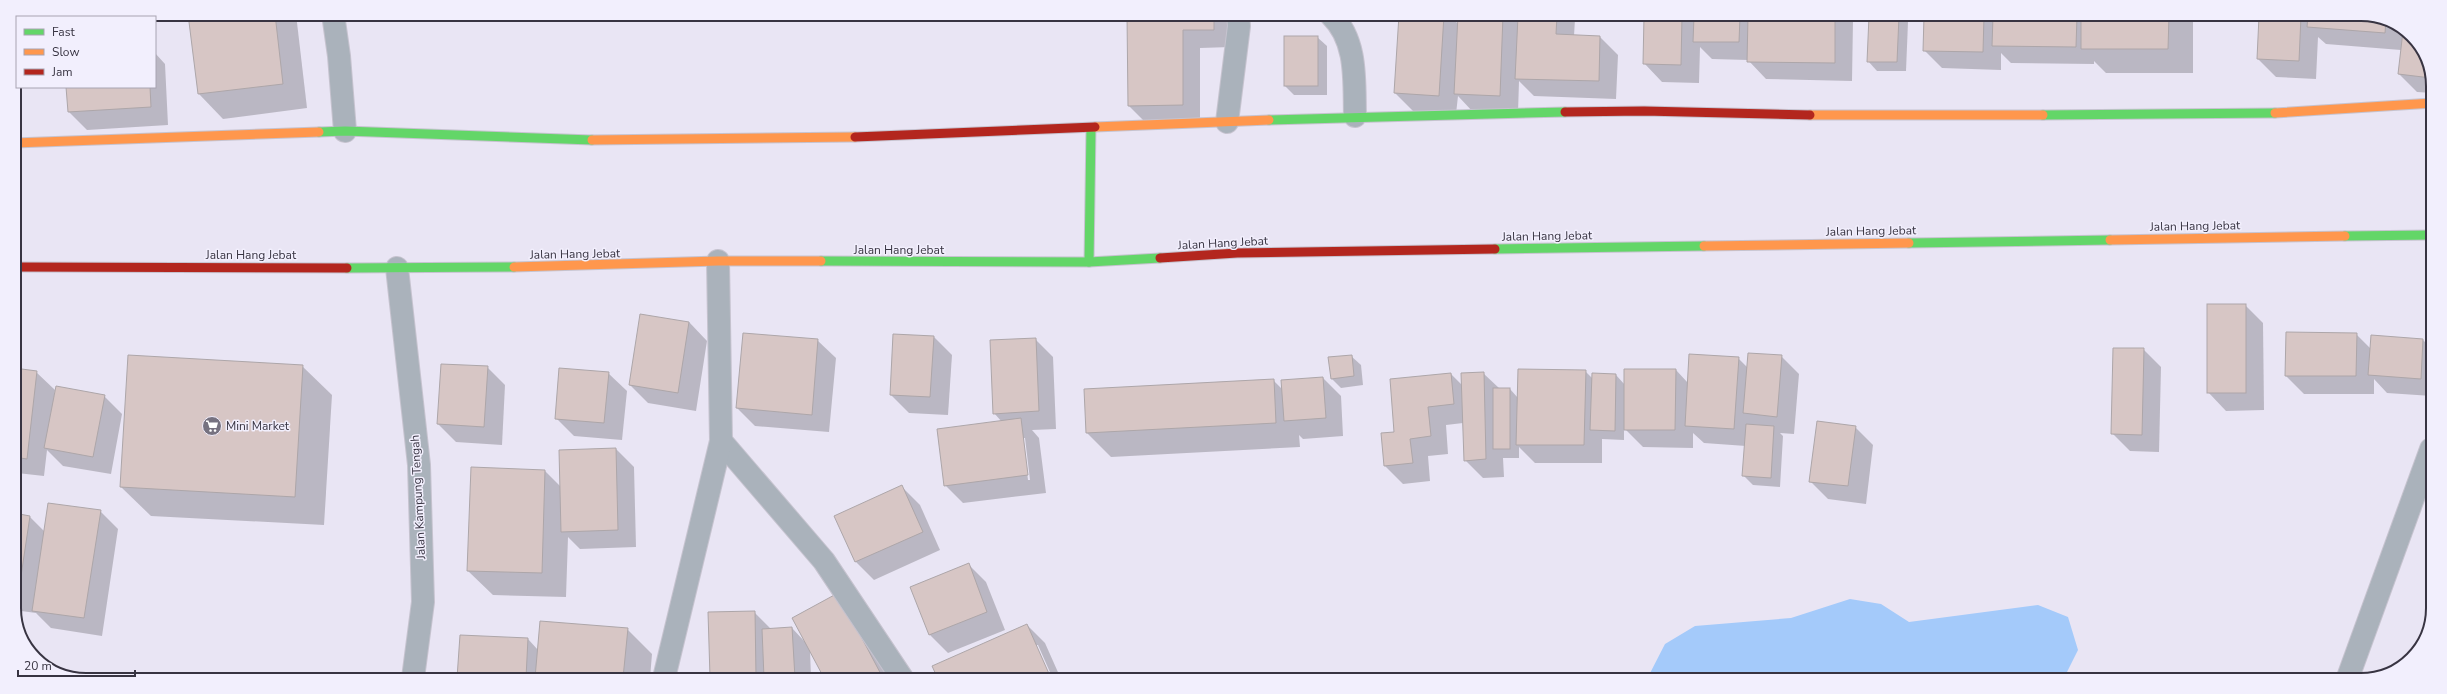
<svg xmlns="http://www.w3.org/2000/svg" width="2447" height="694" font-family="'Nunito Sans',sans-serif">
<rect width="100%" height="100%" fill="#e9e5f4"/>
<path fill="#a4cafa" d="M1850 599 1881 604 1909 622 2038 605 2068 617 2078 650 2063 680 1647 679 1665 644 1695 626 1791 618Z"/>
<g fill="#0003" fill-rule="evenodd">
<path d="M86 14H115V17H71Z"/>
<path d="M189 14H296L307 108 223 119 199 94Z"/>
<path d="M1128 15H1223L1232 24 1231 47 1200 48V123L1147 124 1129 106Z"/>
<path d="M1400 15H1450L1458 24 1459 15H1511L1518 23 1519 16H1571L1575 19 1574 36 1600 37 1618 55 1616 99 1534 96 1519 81 1518 113 1473 112 1458 96 1456 114 1413 111 1395 93Z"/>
<path d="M1634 16H1849L1853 20 1852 81 1766 79 1748 60 1712 59 1700 47 1699 83 1662 82 1644 63 1645 16Z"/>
<path d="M1870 16H1902L1908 22 1906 71H1877L1868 61Z"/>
<path d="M1925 16H2193V73H2106L2094 61V64L2011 63 2001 53V70L1942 68 1924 50Z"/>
<path d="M2260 16H2379L2415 39 2433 81V93L2417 92 2399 74 2401 50 2326 44 2318 37 2316 79 2276 77 2258 59Z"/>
<path d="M1317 37 1327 46V95H1294L1285 86Z"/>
<path d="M155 53 165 64 168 125 87 130 69 112 67 87H155Z"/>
<path d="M2245 305 2263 323 2264 410 2226 411 2208 392Z"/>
<path d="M689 322 707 341 696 411 648 403 630 385Z"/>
<path d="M2356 334 2371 349 2423 340 2432 349V396L2387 393 2374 379V394H2304L2286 376Z"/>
<path d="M934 337 952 355 948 415 909 413 891 395Z"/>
<path d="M1035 339 1053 357 1056 429 1032 430 1039 438 1046 493 963 503 945 485 1002 422 994 413ZM1023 438H1025L1030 480H1028Z"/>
<path d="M817 340 836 358 829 432 755 426 737 408Z"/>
<path d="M2143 349 2161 367 2159 452 2130 451 2112 433Z"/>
<path d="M1351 356 1361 365 1363 385 1341 388 1332 379Z"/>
<path d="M1781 356 1799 374 1794 434 1780 433 1783 436 1780 487 1753 485 1744 476 1746 446 1704 443 1693 433V448L1643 447 1624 428V440L1602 439V463H1535L1519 447V458H1503L1504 477 1483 478 1465 460 1463 423 1446 425 1448 454 1428 456 1430 481 1403 484 1385 466 1395 433 1451 374 1462 385 1483 373 1500 389H1510L1518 398 1585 371 1593 379 1616 375 1625 385 1676 370 1688 383 1738 358 1748 368Z"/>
<path d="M302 366 332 395 324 525 151 516 121 487Z"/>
<path d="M487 367 505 385 502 445 456 442 438 424Z"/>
<path d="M14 369 36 372 55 390 54 396H104L122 414 111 474 63 466 47 450 44 476 17 473 14 470Z"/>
<path d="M608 373 627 391 622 440 574 436 556 418Z"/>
<path d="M1323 378 1341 396 1343 436 1303 439 1299 435 1300 447 1111 457 1087 433 1273 380 1283 390Z"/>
<path d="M1855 427 1873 445 1866 504 1828 499 1810 481Z"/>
<path d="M616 449 634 467 636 547 580 549 568 537 566 597 493 595 468 571 472 468 545 471 561 487Z"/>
<path d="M902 487 920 505 940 550 874 580 856 562 836 517Z"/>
<path d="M100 511 118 529 102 636 51 628 36 613 14 610V514L30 517 45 532Z"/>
<path d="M968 564 986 582 1005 630 948 653 930 635 911 587Z"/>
<path d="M837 595 890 678H825L810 650 811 678H713L711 676 754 612 772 630 792 628 805 642Z"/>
<path d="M1027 625 1045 643 1061 679H1053L1038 645H1036L1050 679H939Z"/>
<path d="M627 629 652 654 650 678 458 677 528 639 538 650Z"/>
</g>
<g fill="#d7c6c5" stroke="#ada6a9">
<path d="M188 14H275L283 84 198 94Z"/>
<path d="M1127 15H1214V30H1183V105L1128 106Z"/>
<path d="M1399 15H1444L1439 96 1394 93Z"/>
<path d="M1458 15H1503L1500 96 1454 94Z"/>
<path d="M1518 16H1557L1556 34 1600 36 1599 81 1515 79Z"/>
<path d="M1644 16H1682L1681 65 1643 64Z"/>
<path d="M1694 16H1740L1739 42H1693Z"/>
<path d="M1748 16H1835V63L1747 62Z"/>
<path d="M1869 16H1899L1897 62H1867Z"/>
<path d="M1924 16H1984L1983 52 1923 51Z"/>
<path d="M1993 16H2077L2076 47 1992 46Z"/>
<path d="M2081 16H2169L2168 49H2081Z"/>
<path d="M2259 16H2301L2299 61 2257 59Z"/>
<path d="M2308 16H2379L2386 20 2385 33 2307 27Z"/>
<path d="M2403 31 2415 39 2431 78 2398 74Z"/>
<rect x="1284" y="36" width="34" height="50"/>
<path d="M66 87H150L151 107 68 112Z"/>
<rect x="2207" y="304" width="39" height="89"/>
<path d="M640 314 689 322 678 393 629 385Z"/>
<path d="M2286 332 2357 333 2356 376H2285Z"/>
<path d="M743 333 818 339 812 415 736 408Z"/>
<path d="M893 334 934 336 930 397 890 395Z"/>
<path d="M2371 335 2423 339 2421 379 2368 375Z"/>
<path d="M1036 338 1039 411 993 414 990 340Z"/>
<path d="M2113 348H2144L2142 435 2111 434Z"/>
<path d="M1748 353 1782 355 1777 417 1743 413Z"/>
<path d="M1689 354 1739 357 1734 429 1685 426Z"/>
<path d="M128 355 303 365 295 497 120 487Z"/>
<path d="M1352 355 1354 376 1331 379 1328 357Z"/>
<path d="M441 364 488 366 484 427 437 424Z"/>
<path d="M14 368 37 371 27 459 14 457Z"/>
<path d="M559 368 609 372 604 423 555 419Z"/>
<path d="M1518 369 1586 370 1584 445H1516Z"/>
<path d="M1624 369H1676L1675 430H1624Z"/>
<path d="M1484 372 1486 459 1464 461 1461 373Z"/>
<path d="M1451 373 1454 404 1428 407 1431 436 1410 439 1413 463 1384 466 1381 433 1394 432 1390 379Z"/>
<path d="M1592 373 1616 374 1615 431 1590 430Z"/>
<path d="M1323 377 1326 418 1284 421 1281 380Z"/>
<path d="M1274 379 1276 423 1086 433 1084 389Z"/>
<path d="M56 386 105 395 93 457 44 448Z"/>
<rect x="1493" y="388" width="17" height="61"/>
<path d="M1021 418 1028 475 944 486 937 429Z"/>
<path d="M1817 421 1856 426 1848 486 1809 482Z"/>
<path d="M1746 424 1774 426 1771 478 1742 476Z"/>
<path d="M616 448 618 530 561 532 559 450Z"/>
<path d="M471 467 545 470 542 573 467 571Z"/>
<path d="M902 485 923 532 855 562 834 516Z"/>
<path d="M48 503 101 510 84 618 32 611Z"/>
<path d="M14 513 30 516 18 596 14 595Z"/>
<path d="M969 563 987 612 929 635 910 587Z"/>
<path d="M838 593 883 678H824L792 618Z"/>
<path d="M755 611 756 676 710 677 708 612Z"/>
<path d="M540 621 628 628 623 678H535Z"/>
<path d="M1027 624 1050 676 1044 679H938L932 666Z"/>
<path d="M792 627 795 678H764L762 629Z"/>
<path d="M460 635 528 638 526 678H457Z"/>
</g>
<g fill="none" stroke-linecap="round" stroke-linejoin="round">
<defs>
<g id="lane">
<path d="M1331 15C1358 41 1354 82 1355 116"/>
<path d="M1227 122 1239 26 1238 15"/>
</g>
<g id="street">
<path d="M333 14 339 56 345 131"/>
<path d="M397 268 419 465 423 602 413 678"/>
<path d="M721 441 824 561 902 678"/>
<path d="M664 678 721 441 718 261"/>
<path d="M2347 680 2431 449"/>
</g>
<g id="fast">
<path d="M2043 115 2275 113"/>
<path d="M1269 120 1565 112"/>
<path d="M319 132 345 131 592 140"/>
<path d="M2345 236 2432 235"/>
<path d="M1909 243 2110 240"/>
<path d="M1495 249 1704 246"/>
<path d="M821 261 1089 262 1160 258"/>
<path d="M1089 262 1091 128"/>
<path d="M347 268 514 267"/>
</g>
<g id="slow">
<path d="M2275 113 2433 103"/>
<path d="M1810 115H2043"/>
<path d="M1095 127 1269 120"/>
<path d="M592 140 855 137"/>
<path d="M14 143 319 132"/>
<path d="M2110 240 2345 236"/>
<path d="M1704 246 1909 243"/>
<path d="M514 267 718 261H821"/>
</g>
<g id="jam">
<path d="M1565 112 1644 111 1810 115"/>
<path d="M855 137 1095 127"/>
<path d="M1160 258 1237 253 1495 249"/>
<path d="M14 267 347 268"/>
</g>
</defs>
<use href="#lane" stroke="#c6c3cf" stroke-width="24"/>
<use href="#street" stroke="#c6c3cf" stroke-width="24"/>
<use href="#fast" stroke="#c6c3cf" stroke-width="11"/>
<use href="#slow" stroke="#c6c3cf" stroke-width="11"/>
<use href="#jam" stroke="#c6c3cf" stroke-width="11"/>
<use href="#lane" stroke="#aab2bb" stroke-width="22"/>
<use href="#street" stroke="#aab2bb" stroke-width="22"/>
<use href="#fast" stroke="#63d668" stroke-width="9"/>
<use href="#slow" stroke="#ff974d" stroke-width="9"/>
<use href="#jam" stroke="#b3261e" stroke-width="9"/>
</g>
<defs>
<symbol id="supermarket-disc" viewBox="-11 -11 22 22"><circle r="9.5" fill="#767280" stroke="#f2effd"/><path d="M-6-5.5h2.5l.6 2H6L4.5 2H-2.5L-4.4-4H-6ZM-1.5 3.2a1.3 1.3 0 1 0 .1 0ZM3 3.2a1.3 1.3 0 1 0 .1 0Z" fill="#fff"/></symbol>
</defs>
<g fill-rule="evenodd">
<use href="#supermarket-disc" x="201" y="415" width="22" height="22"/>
</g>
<g text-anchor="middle" stroke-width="3" stroke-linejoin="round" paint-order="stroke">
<g font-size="12" fill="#383442" stroke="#f2effd">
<text transform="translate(2195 226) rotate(-1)" y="4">Jalan Hang Jebat</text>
<text transform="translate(1871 231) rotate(-1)" y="4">Jalan Hang Jebat</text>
<text transform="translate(1547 236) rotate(-1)" y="4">Jalan Hang Jebat</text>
<text transform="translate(1223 243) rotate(-3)" y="4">Jalan Hang Jebat</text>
<text x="899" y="254">Jalan Hang Jebat</text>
<text transform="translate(575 254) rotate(-1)" y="4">Jalan Hang Jebat</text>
<text x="251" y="259">Jalan Hang Jebat</text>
<text transform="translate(418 497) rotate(-93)" y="4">Jalan Kampung Tengah</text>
</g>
<g font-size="12" fill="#383442" stroke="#f2effd" text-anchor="start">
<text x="226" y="430">Mini Market</text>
</g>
</g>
<path d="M0 0H2447V694H0ZM86 21H2361A65 65 0 0 1 2426 86V608A65 65 0 0 1 2361 673H86A65 65 0 0 1 21 608V86A65 65 0 0 1 86 21Z" fill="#f2effd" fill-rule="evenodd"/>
<path fill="none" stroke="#383442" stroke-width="2" d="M86 21H2361A65 65 0 0 1 2426 86V608A65 65 0 0 1 2361 673H86A65 65 0 0 1 21 608V86A65 65 0 0 1 86 21Z"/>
<rect x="16" y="16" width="140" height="72" fill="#f2effd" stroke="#a8a4b2"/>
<rect x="24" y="29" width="20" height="6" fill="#63d668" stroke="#a8a4b2"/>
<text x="52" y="36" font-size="12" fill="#383442">Fast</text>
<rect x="24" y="49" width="20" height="6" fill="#ff974d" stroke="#a8a4b2"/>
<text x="52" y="56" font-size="12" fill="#383442">Slow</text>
<rect x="24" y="69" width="20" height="6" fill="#b3261e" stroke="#a8a4b2"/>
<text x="52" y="76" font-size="12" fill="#383442">Jam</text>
<path d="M18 670v6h117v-6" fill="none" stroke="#383442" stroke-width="2"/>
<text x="24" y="670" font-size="12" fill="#383442" stroke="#f2effd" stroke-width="3" paint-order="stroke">20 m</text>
</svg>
